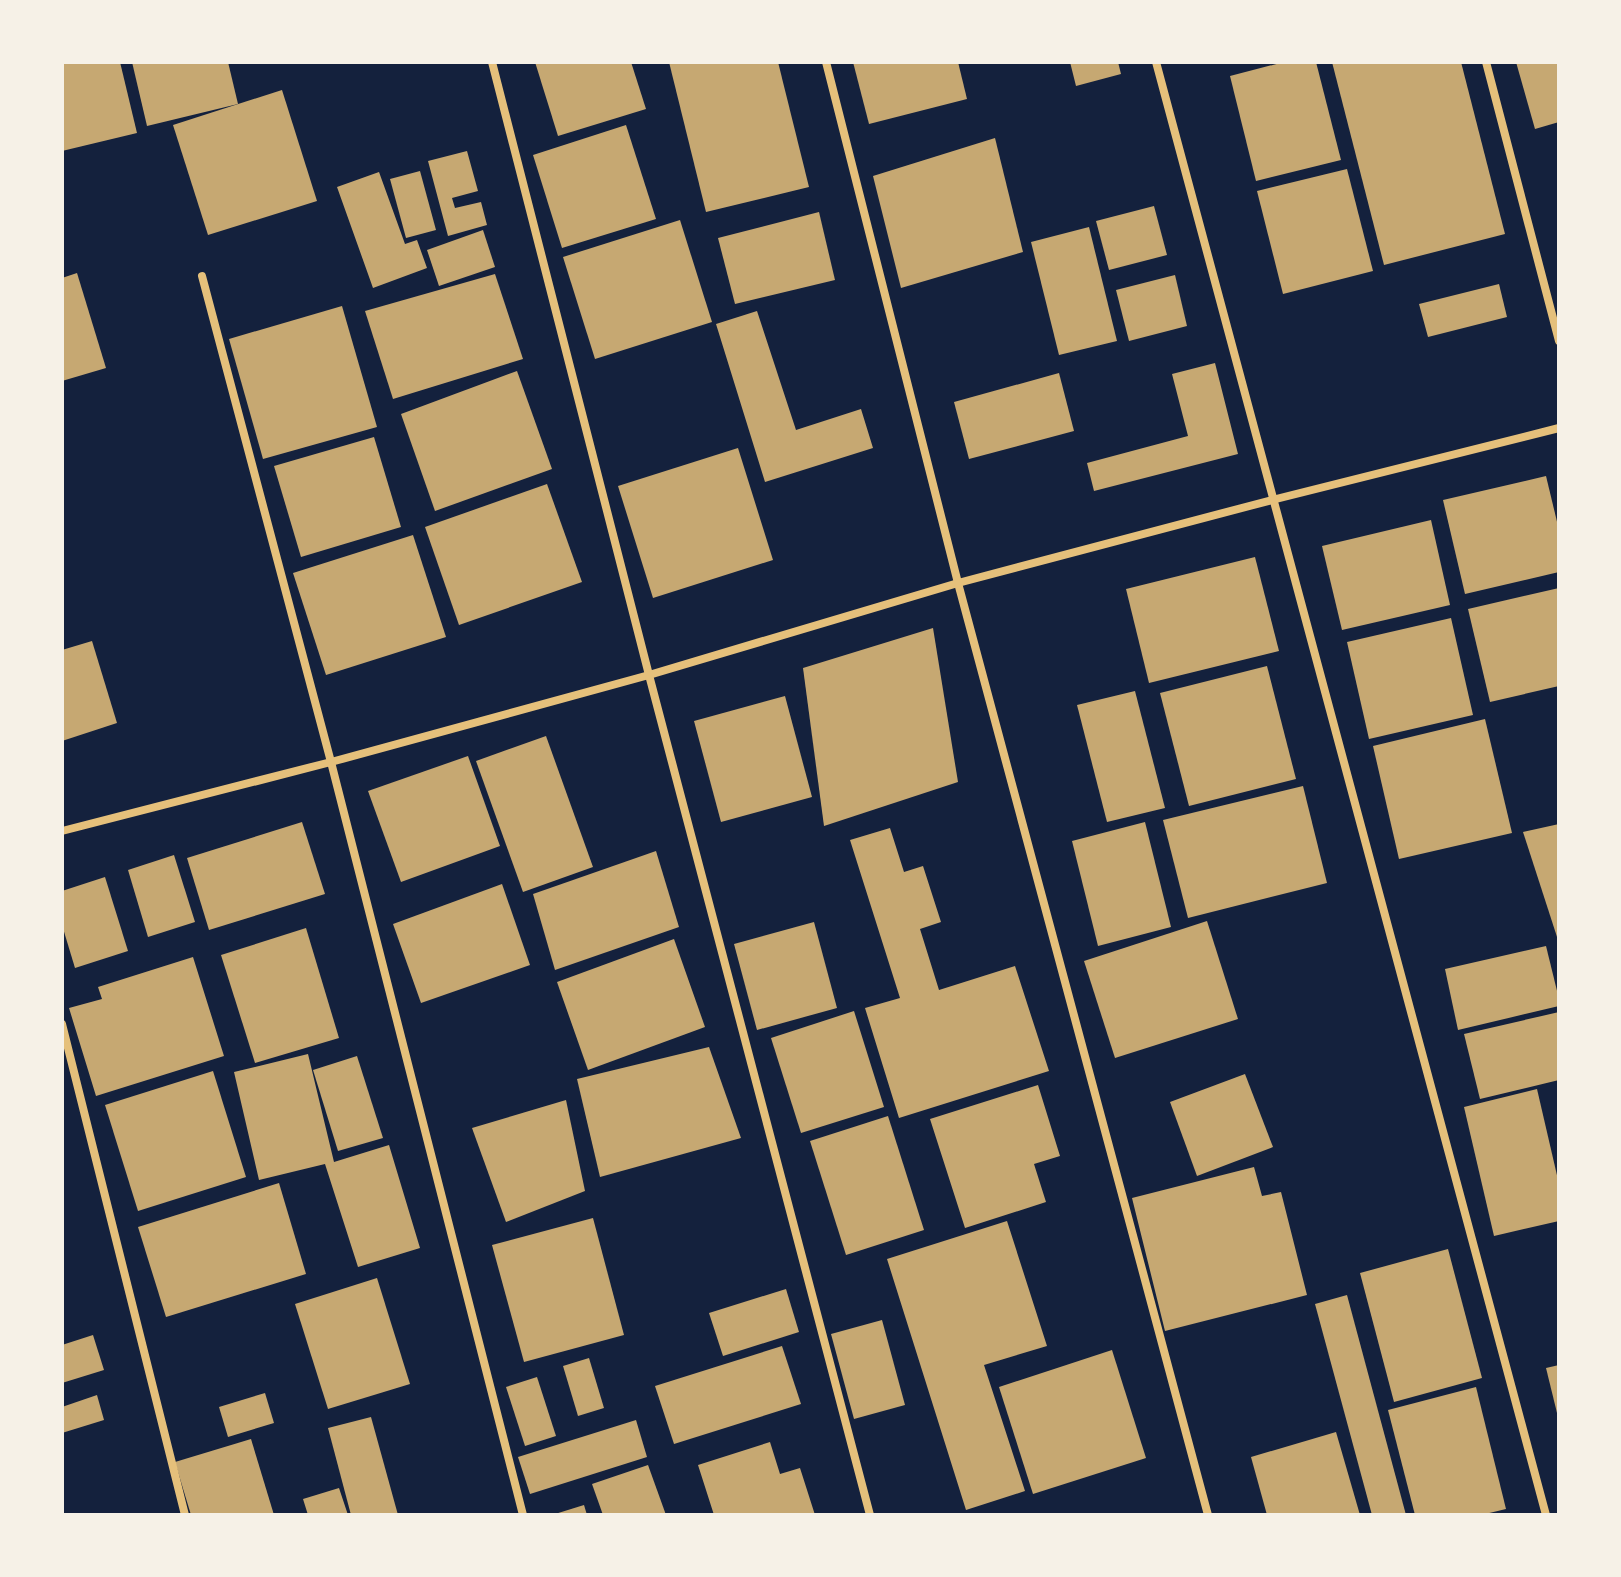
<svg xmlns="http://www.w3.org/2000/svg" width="1621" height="1577" font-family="Helvetica,sans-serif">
<rect width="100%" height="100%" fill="#14213d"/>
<g fill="#c6a872">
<path d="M62 62H120L137 133 62 151Z"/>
<path d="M132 62H228L238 104 147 126Z"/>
<path d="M535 62H631L646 109 558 136Z"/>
<path d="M669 62H778L809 187 706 212Z"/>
<path d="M853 62H958L967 99 869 124Z"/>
<path d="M1070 62H1118L1121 74 1076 86Z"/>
<path d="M1284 62H1316L1341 160 1256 181 1230 76Z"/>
<path d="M1332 62H1461L1505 234 1384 265Z"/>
<path d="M1516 62H1557L1559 68V122L1535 129Z"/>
<path d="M282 90 317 201 208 235 173 125Z"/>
<path d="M626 125 656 219 562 248 533 155Z"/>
<path d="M995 138 1023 252 901 288 873 176Z"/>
<path d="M467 151 478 191 452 198 455 208 481 202 487 225 448 236 428 161Z"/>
<path d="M1347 169 1373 271 1283 294 1257 191Z"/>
<path d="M420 171 436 230 406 238 390 179Z"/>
<path d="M379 172 405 244 417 240 427 268 373 288 337 187Z"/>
<path d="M1154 206 1167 255 1109 270 1096 221Z"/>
<path d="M819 212 835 280 735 304 718 238Z"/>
<path d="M680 220 712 322 595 359 563 257Z"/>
<path d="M1089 227 1117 341 1059 355 1031 242Z"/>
<path d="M483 230 495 267 439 286 427 250Z"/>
<path d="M77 273 106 368 62 381V278Z"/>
<path d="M495 274 523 359 393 399 365 311Z"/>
<path d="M1175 275 1187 326 1129 341 1116 290Z"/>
<path d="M1499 284 1507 317 1428 337 1419 304Z"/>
<path d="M342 306 377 427 263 459 229 339Z"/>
<path d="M757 311 796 430 861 409 873 448 765 482 716 324Z"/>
<path d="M1215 363 1238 454 1094 491 1087 463 1188 436 1172 374Z"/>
<path d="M517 371 552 469 435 511 401 414Z"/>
<path d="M1059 373 1074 431 969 459 954 402Z"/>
<path d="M374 437 401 527 301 557 274 466Z"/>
<path d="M738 448 773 560 653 598 618 486Z"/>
<path d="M1546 476 1559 530V572L1465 594 1443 500Z"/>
<path d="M547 484 582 582 459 625 425 527Z"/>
<path d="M1431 520 1450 605 1342 630 1322 546Z"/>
<path d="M413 535 446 637 326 675 293 573Z"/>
<path d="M1255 557 1279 651 1149 683 1126 589Z"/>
<path d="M1559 588V686L1490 702 1468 609Z"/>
<path d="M1451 618 1473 715 1369 739 1347 642Z"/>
<path d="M933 628 958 782 824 826 803 668Z"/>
<path d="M92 641 117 723 62 741V650Z"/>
<path d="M1267 666 1296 779 1189 806 1160 693Z"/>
<path d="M1135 691 1165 808 1107 822 1077 705Z"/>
<path d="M785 696 812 797 721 822 694 721Z"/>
<path d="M1485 719 1512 833 1399 859 1373 746Z"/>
<path d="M546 736 593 867 523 892 476 761Z"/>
<path d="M468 756 500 846 401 882 368 791Z"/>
<path d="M1303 786 1327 883 1188 918 1163 820Z"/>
<path d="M302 822 325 894 209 930 187 858Z"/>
<path d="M1145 822 1171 927 1098 946 1072 841Z"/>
<path d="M1559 824V940H1558L1523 832Z"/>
<path d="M890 828 904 872 923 866 941 922 920 929 939 990 1015 966 1049 1071 899 1118 865 1008 900 998 850 840Z"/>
<path d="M656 851 679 927 555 970 533 894Z"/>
<path d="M174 855 195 922 148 937 128 870Z"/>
<path d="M105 877 128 951 75 968 62 925V891Z"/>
<path d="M502 884 530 965 421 1003 393 924Z"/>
<path d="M1207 921 1238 1019 1115 1058 1084 961Z"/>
<path d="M814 922 837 1008 757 1030 734 944Z"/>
<path d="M306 928 339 1038 255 1063 221 955Z"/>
<path d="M674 939 705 1027 588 1070 557 982Z"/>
<path d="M1546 946 1559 999V1006L1458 1030 1445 969Z"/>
<path d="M193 957 224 1056 96 1096 69 1008 102 999 98 987Z"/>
<path d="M854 1011 884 1107 801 1133 771 1038Z"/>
<path d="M1559 1012V1080L1480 1099 1464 1034Z"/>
<path d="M709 1047 741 1138 600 1177 577 1079Z"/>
<path d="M308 1054 334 1162 389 1145 420 1248 358 1267 325 1164 259 1180 234 1072Z"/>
<path d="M357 1056 383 1138 338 1151 313 1070Z"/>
<path d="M213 1071 246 1177 138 1211 105 1105Z"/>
<path d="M1245 1074 1273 1147 1197 1176 1170 1102Z"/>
<path d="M1038 1085 1060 1156 1034 1164 1046 1202 965 1228 930 1119Z"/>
<path d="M1537 1089 1559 1184V1221L1494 1236 1464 1107Z"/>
<path d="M566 1100 585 1191 506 1222 472 1128Z"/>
<path d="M888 1116 924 1230 846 1255 810 1141Z"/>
<path d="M1254 1167 1262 1196 1281 1192 1307 1295 1165 1331 1132 1198Z"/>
<path d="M279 1183 306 1274 166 1317 138 1227Z"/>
<path d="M593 1218 624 1335 524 1362 492 1245Z"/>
<path d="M1007 1221 1047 1346 984 1365 1025 1491 966 1510 887 1259Z"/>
<path d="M1448 1249 1482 1378 1394 1402 1360 1273Z"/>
<path d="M377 1278 410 1384 328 1409 295 1304Z"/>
<path d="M786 1289 799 1332 723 1356 709 1313Z"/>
<path d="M1347 1295 1406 1515H1372L1315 1304Z"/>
<path d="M882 1320 905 1405 854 1419 831 1334Z"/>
<path d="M93 1335 104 1370 62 1383V1345Z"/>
<path d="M782 1346 801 1404 674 1444 655 1386Z"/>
<path d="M1112 1350 1146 1458 1033 1494 999 1387Z"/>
<path d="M589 1358 604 1408 578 1416 563 1366Z"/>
<path d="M1559 1365V1417H1558L1546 1368Z"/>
<path d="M537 1377 556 1436 525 1446 506 1387Z"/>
<path d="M1476 1387 1506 1509 1481 1515H1415L1388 1410Z"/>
<path d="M265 1393 274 1423 228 1437 219 1407Z"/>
<path d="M97 1395 104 1420 62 1433V1407Z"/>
<path d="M371 1417 398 1515H351L328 1428Z"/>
<path d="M636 1420 647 1457 530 1494 518 1457Z"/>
<path d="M1336 1432 1360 1515H1267L1251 1457Z"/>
<path d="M251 1439 274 1515H191L175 1462Z"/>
<path d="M770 1442 780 1474 800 1468 815 1515H714L698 1465Z"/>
<path d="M648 1465 666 1515H603L592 1484Z"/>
<path d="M339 1488 348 1515H308L303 1499Z"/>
<path d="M584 1505 587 1515H555V1514Z"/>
</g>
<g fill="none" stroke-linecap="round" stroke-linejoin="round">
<g stroke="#e5c07b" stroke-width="8">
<path d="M492 62 649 675 870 1515"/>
<path d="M826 62 958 583 1208 1515"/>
<path d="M1156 62 1546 1515"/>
<path d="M1486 62 1559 341"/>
<path d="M202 276 331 762 523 1515"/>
<path d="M62 831 331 762 649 675 958 583 1272 500 1559 428"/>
<path d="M62 1024 185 1515"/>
</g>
</g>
<rect width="1621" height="1577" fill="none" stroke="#f6f1e7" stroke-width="128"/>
</svg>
